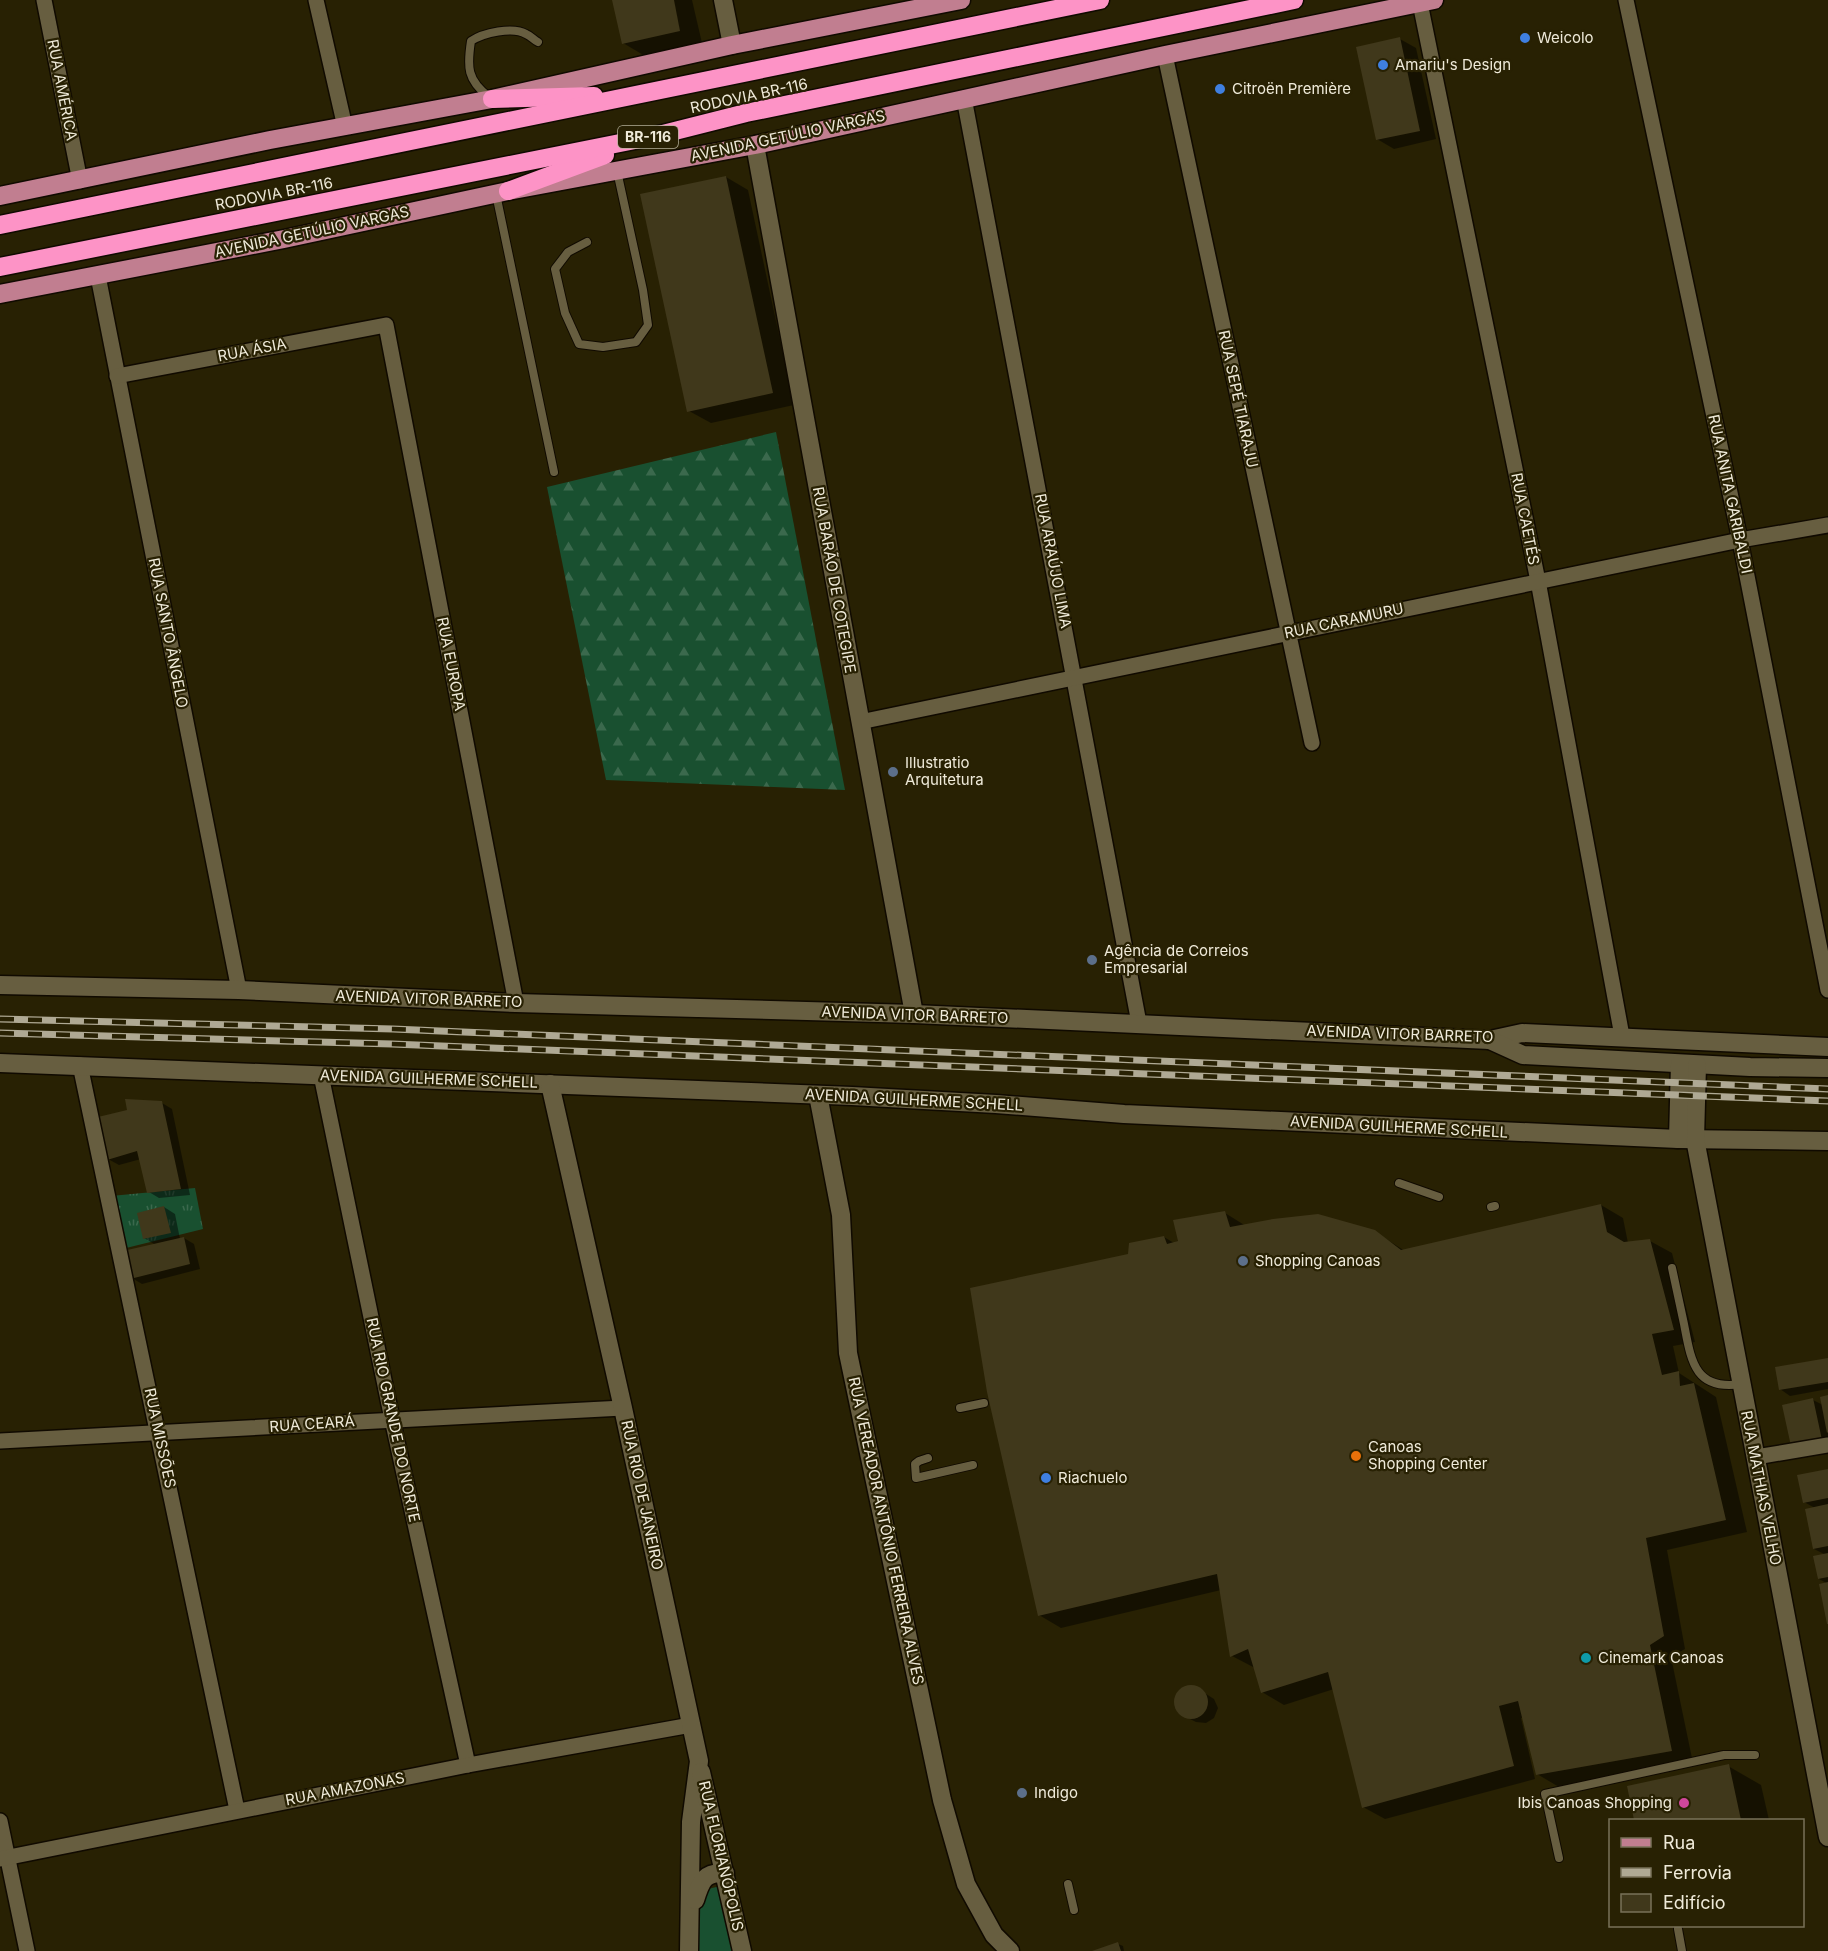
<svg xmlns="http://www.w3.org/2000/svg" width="1828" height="1951" font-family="Inter,sans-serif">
<defs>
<pattern id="grass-tufts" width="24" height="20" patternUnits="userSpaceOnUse" patternTransform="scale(1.5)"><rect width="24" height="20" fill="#195030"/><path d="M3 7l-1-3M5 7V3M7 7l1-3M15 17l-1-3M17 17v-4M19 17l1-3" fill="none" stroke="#3b694d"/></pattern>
<pattern id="forest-firs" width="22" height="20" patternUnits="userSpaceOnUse" patternTransform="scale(1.5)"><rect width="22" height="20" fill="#195030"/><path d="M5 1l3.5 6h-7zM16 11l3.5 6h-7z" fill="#3b694d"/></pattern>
</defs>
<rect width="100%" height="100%" fill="#282103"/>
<path fill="url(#grass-tufts)" d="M195 1188 203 1229 122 1249 111 1196Z"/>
<path fill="url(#forest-firs)" d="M776 432 845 790 606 780 547 487Z"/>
<path fill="#195030" d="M725 1885 736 1951H697L699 1891Z"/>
<g fill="#0007">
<path d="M614 0H692L702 43 645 56 623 43Z"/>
<path d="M1400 39 1416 48 1436 139 1394 149 1377 139Z"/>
<path d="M726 177 748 190 794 405 711 423 689 411Z"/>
<path d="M162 1103 172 1109 190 1195 159 1198 149 1192 141 1159 119 1165 108 1159Z"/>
<path d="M1601 1205 1623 1218 1628 1243 1650 1241 1672 1253 1695 1342 1673 1346 1679 1373 1716 1397 1747 1532 1667 1550 1685 1649 1671 1657 1693 1763 1559 1787 1537 1774 1524 1717 1521 1718 1535 1779 1385 1819 1363 1807 1334 1689 1284 1705 1262 1692 1255 1668 1232 1656 1221 1590 1061 1628 1039 1615 1130 1256 1164 1237 1174 1243 1225 1213 1246 1226 1375 1232 1405 1251Z"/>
<path d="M164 1207 175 1214 180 1239 184 1238 194 1244 200 1269 142 1284 132 1278 156 1245 144 1238Z"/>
<path d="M1828 1360V1389L1790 1396 1780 1389Z"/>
<path d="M1828 1397V1446L1803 1452 1813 1400 1823 1405Z"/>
<path d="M1828 1470V1621V1584L1819 1579 1826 1555 1814 1549 1815 1508 1804 1502Z"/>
<path d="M1185 1687H1195L1214 1699 1218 1708 1214 1718 1206 1723 1196 1722 1184 1716 1177 1708V1694Z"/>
<path d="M1728 1766 1761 1785 1769 1820H1636L1628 1787Z"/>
<path d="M1118 1944 1123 1946 1124 1951H1095Z"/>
</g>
<g fill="#40381b">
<path d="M612 0H674L680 31 622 44Z"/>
<path d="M1400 37 1420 131 1376 140 1356 47Z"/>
<path d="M726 176 773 393 687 412 640 194Z"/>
<path d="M125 1099 162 1101 181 1189 147 1193 137 1151 107 1160 98 1117 127 1110Z"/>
<path d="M1601 1204 1607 1232 1624 1242 1650 1239 1674 1330 1652 1334 1662 1375 1679 1371 1680 1386 1694 1383 1726 1520 1646 1538 1664 1636 1650 1645 1672 1751 1536 1775 1518 1701 1499 1706 1514 1766 1362 1808 1328 1672 1261 1693 1248 1649 1230 1657 1217 1574 1038 1616 987 1392 970 1288 1128 1254 1129 1243 1164 1236 1167 1244 1178 1241 1173 1220 1225 1211 1230 1227 1273 1219 1318 1214 1375 1230 1401 1250Z"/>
<path d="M164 1206 171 1233 143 1239 137 1213Z"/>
<path d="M184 1237 190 1264 130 1279 123 1251Z"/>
<path d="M1828 1358V1382L1779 1390 1775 1367Z"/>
<path d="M1828 1395V1432L1827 1433 1820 1397Z"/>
<path d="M1813 1398 1822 1440 1791 1446 1782 1405Z"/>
<path d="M1828 1469V1498L1803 1503 1797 1475Z"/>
<path d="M1828 1504V1546L1813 1549 1805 1509Z"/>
<path d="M1828 1553V1577L1818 1579 1813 1556Z"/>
<path d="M1828 1582V1624H1827L1819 1584Z"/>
<circle cx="1191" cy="1702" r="17"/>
<path d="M1729 1764 1741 1820H1634L1627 1786Z"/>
<path d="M1118 1942 1121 1951H1092Z"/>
</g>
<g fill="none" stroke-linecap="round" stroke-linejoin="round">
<defs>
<g id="lane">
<path d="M489 97C467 80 467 67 471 41 483 33 513 26 526 34 531 36 534 40 538 42"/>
<path d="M496 194 554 472"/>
<path d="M587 242 568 252 555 269 565 313 579 344 603 347 636 342 648 325 643 290 617 171"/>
<path d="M1399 1183 1439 1197"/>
<path d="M1491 1207 1495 1206"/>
<path d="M1672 1268C1676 1287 1680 1305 1684 1324 1691 1360 1694 1391 1741 1384"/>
<path d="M960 1408 984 1403"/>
<path d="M928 1458 919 1461 915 1464 916 1478 973 1465"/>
<path d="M1559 1858 1545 1794 1724 1755H1755"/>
<path d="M1068 1884 1074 1910"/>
<path d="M1678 1929 1682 1951"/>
</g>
<g id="street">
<path d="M44 0 80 181"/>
<path d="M316 0 345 127"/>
<path d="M1626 0 1740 540 1828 990"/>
<path d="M1420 3 1538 581 1622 1036"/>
<path d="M1165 55 1312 743"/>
<path d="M964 98 1139 1023"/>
<path d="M98 276 239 990"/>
<path d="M117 376 386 325 516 1003"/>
<path d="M860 722 1740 540 1828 525"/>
<path d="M80 1065 237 1810"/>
<path d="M321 1075 392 1419 468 1765"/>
<path d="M0 1441 623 1408"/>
<path d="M1756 1457 1828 1445"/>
<path d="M0 1821 27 1951"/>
<path d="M0 1859 468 1765 691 1725"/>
</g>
<g id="secondary">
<path d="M723 0 732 45"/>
<path d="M755 145 914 1014"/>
<path d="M0 985 239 990 516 1003 914 1014 1490 1040 1522 1033 1828 1047"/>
<path d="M1490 1040 1523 1055 1750 1067 1828 1068"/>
<path d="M0 1063 852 1096 996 1104 1124 1114 1678 1139 1828 1141"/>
<path d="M1697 1065 1695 1139 1828 1837"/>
<path d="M550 1084 623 1408 699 1761 691 1822 689 1951"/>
<path d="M818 1095 841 1215 848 1353 942 1800 966 1884 994 1935 1010 1951"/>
<path d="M1678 1139 1680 1064"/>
<path d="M701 1772 742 1951"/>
<path d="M695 1900C701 1881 704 1872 725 1873"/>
</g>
<g id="primary">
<path d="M0 196 270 140 492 99 732 45 961 0"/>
<path d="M0 294 284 239 508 191 755 145 1165 55 1434 0"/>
</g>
<g id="highway">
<path d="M492 99 594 96"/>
<path d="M508 191 605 155"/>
<path d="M0 225 1100 0"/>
<path d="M0 267 655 136 746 113 1294 0"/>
</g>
</defs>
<use href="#lane" stroke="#100a00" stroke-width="10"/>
<use href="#street" stroke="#100a00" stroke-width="18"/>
<use href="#secondary" stroke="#100a00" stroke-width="21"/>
<use href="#primary" stroke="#100a00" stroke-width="21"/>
<use href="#highway" stroke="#100a00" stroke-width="21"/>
<use href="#lane" stroke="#675e40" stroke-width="8"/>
<use href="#street" stroke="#675e40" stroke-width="15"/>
<use href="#secondary" stroke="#675e40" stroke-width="18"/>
<use href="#primary" stroke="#c17e90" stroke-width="18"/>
<use href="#highway" stroke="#fd93c6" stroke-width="18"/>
<defs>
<g id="rail">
<path d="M0 1019 393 1029 1828 1089"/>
<path d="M0 1033 392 1044 1828 1101"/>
</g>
</defs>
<use href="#rail" stroke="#afa994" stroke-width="7"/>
<use href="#rail" stroke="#282103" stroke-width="4.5" stroke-dasharray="14" stroke-linecap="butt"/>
</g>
<g fill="#3f7fe0" stroke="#282103" stroke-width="2">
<circle cx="1525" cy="38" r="6"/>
<circle cx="1383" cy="65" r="6"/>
<circle cx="1220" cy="89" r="6"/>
<circle cx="1046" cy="1478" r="6"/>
</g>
<g fill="#5c6f8a" stroke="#282103" stroke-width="2">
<circle cx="893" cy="772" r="6"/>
<circle cx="1092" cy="960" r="6"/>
<circle cx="1243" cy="1261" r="6"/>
<circle cx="1022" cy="1793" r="6"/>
</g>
<circle fill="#e8710a" stroke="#282103" stroke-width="2" cx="1356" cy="1456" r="6"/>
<circle fill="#0f9aa8" stroke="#282103" stroke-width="2" cx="1586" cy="1658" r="6"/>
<circle fill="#d1479c" stroke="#282103" stroke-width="2" cx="1684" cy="1803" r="6"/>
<g text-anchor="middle" stroke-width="4.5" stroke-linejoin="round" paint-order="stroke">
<rect fill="#282103" stroke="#b3ae99" stroke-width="1.5" x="618" y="126" width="60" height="22" rx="4.5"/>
<g font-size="14" font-weight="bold" fill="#efead9">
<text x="648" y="142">BR-116</text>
</g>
<g font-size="15" fill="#efead9" stroke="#282103" text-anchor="start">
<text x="1537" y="43">Weicolo</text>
<text x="1395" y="70">Amariu's Design</text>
<text x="1232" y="94">Citroën Première</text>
<text x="905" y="768">Illustratio<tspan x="905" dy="17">Arquitetura</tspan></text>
<text x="1104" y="956">Agência de Correios<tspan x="1104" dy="17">Empresarial</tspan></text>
<text x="1255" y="1266">Shopping Canoas</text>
<text x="1368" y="1452">Canoas<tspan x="1368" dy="17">Shopping Center</tspan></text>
<text x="1058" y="1483">Riachuelo</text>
<text x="1598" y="1663">Cinemark Canoas</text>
<text x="1034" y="1798">Indigo</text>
<text x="1672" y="1808" text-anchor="end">Ibis Canoas Shopping</text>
</g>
<g font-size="15" fill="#efead9" stroke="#282103">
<text transform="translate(62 90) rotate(79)" y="5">RUA AMÉRICA</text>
<text transform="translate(749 96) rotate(-12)" y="5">RODOVIA BR-116</text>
<text transform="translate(788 136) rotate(-12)" y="5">AVENIDA GETÚLIO VARGAS</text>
<text transform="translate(274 194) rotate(-11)" y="5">RODOVIA BR-116</text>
<text transform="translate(312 232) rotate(-12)" y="5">AVENIDA GETÚLIO VARGAS</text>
<text transform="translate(252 350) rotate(-11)" y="5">RUA ÁSIA</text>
<text transform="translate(1238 399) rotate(78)" y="5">RUA SEPÉ TIARAJU</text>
<text transform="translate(1730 494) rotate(78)" y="5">RUA ANITA GARIBALDI</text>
<text transform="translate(1525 519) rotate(79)" y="5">RUA CAETÉS</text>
<text transform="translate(1053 561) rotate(79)" y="5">RUA ARAÚJO LIMA</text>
<text transform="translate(834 580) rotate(80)" y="5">RUA BARÃO DE COTEGIPE</text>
<text transform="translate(1344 621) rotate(-12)" y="5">RUA CARAMURU</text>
<text transform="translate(168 633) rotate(79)" y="5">RUA SANTO ÂNGELO</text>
<text transform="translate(451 664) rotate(79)" y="5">RUA EUROPA</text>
<text transform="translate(429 999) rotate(2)" y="5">AVENIDA VITOR BARRETO</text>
<text transform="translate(915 1015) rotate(2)" y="5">AVENIDA VITOR BARRETO</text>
<text transform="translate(1400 1034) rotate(2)" y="5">AVENIDA VITOR BARRETO</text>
<text transform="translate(429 1079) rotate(2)" y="5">AVENIDA GUILHERME SCHELL</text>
<text transform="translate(914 1100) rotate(3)" y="5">AVENIDA GUILHERME SCHELL</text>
<text transform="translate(1399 1127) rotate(3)" y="5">AVENIDA GUILHERME SCHELL</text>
<text transform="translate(393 1420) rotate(78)" y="5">RUA RIO GRANDE DO NORTE</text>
<text transform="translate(312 1424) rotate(-4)" y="5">RUA CEARÁ</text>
<text transform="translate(160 1438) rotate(78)" y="5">RUA MISSÕES</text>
<text transform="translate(1761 1488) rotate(79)" y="5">RUA MATHIAS VELHO</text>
<text transform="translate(642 1495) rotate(78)" y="5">RUA RIO DE JANEIRO</text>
<text transform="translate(886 1531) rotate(78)" y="5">RUA VEREADOR ANTÔNIO FERREIRA ALVES</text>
<text transform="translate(345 1789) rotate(-11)" y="5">RUA AMAZONAS</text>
<text transform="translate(721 1856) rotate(77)" y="5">RUA FLORIANÓPOLIS</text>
</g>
</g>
<rect x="1609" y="1819" width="195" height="108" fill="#282103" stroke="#787159" stroke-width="1.5"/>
<rect x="1621" y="1838" width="30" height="9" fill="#c17e90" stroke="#787159" stroke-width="1.5"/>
<text x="1663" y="1849" font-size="18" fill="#efead9">Rua</text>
<rect x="1621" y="1868" width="30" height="9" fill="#afa994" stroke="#787159" stroke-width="1.5"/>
<text x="1663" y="1879" font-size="18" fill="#efead9">Ferrovia</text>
<rect x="1621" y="1894" width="30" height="18" fill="#40381b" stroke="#787159" stroke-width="1.5"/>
<text x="1663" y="1909" font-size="18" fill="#efead9">Edifício</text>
</svg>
